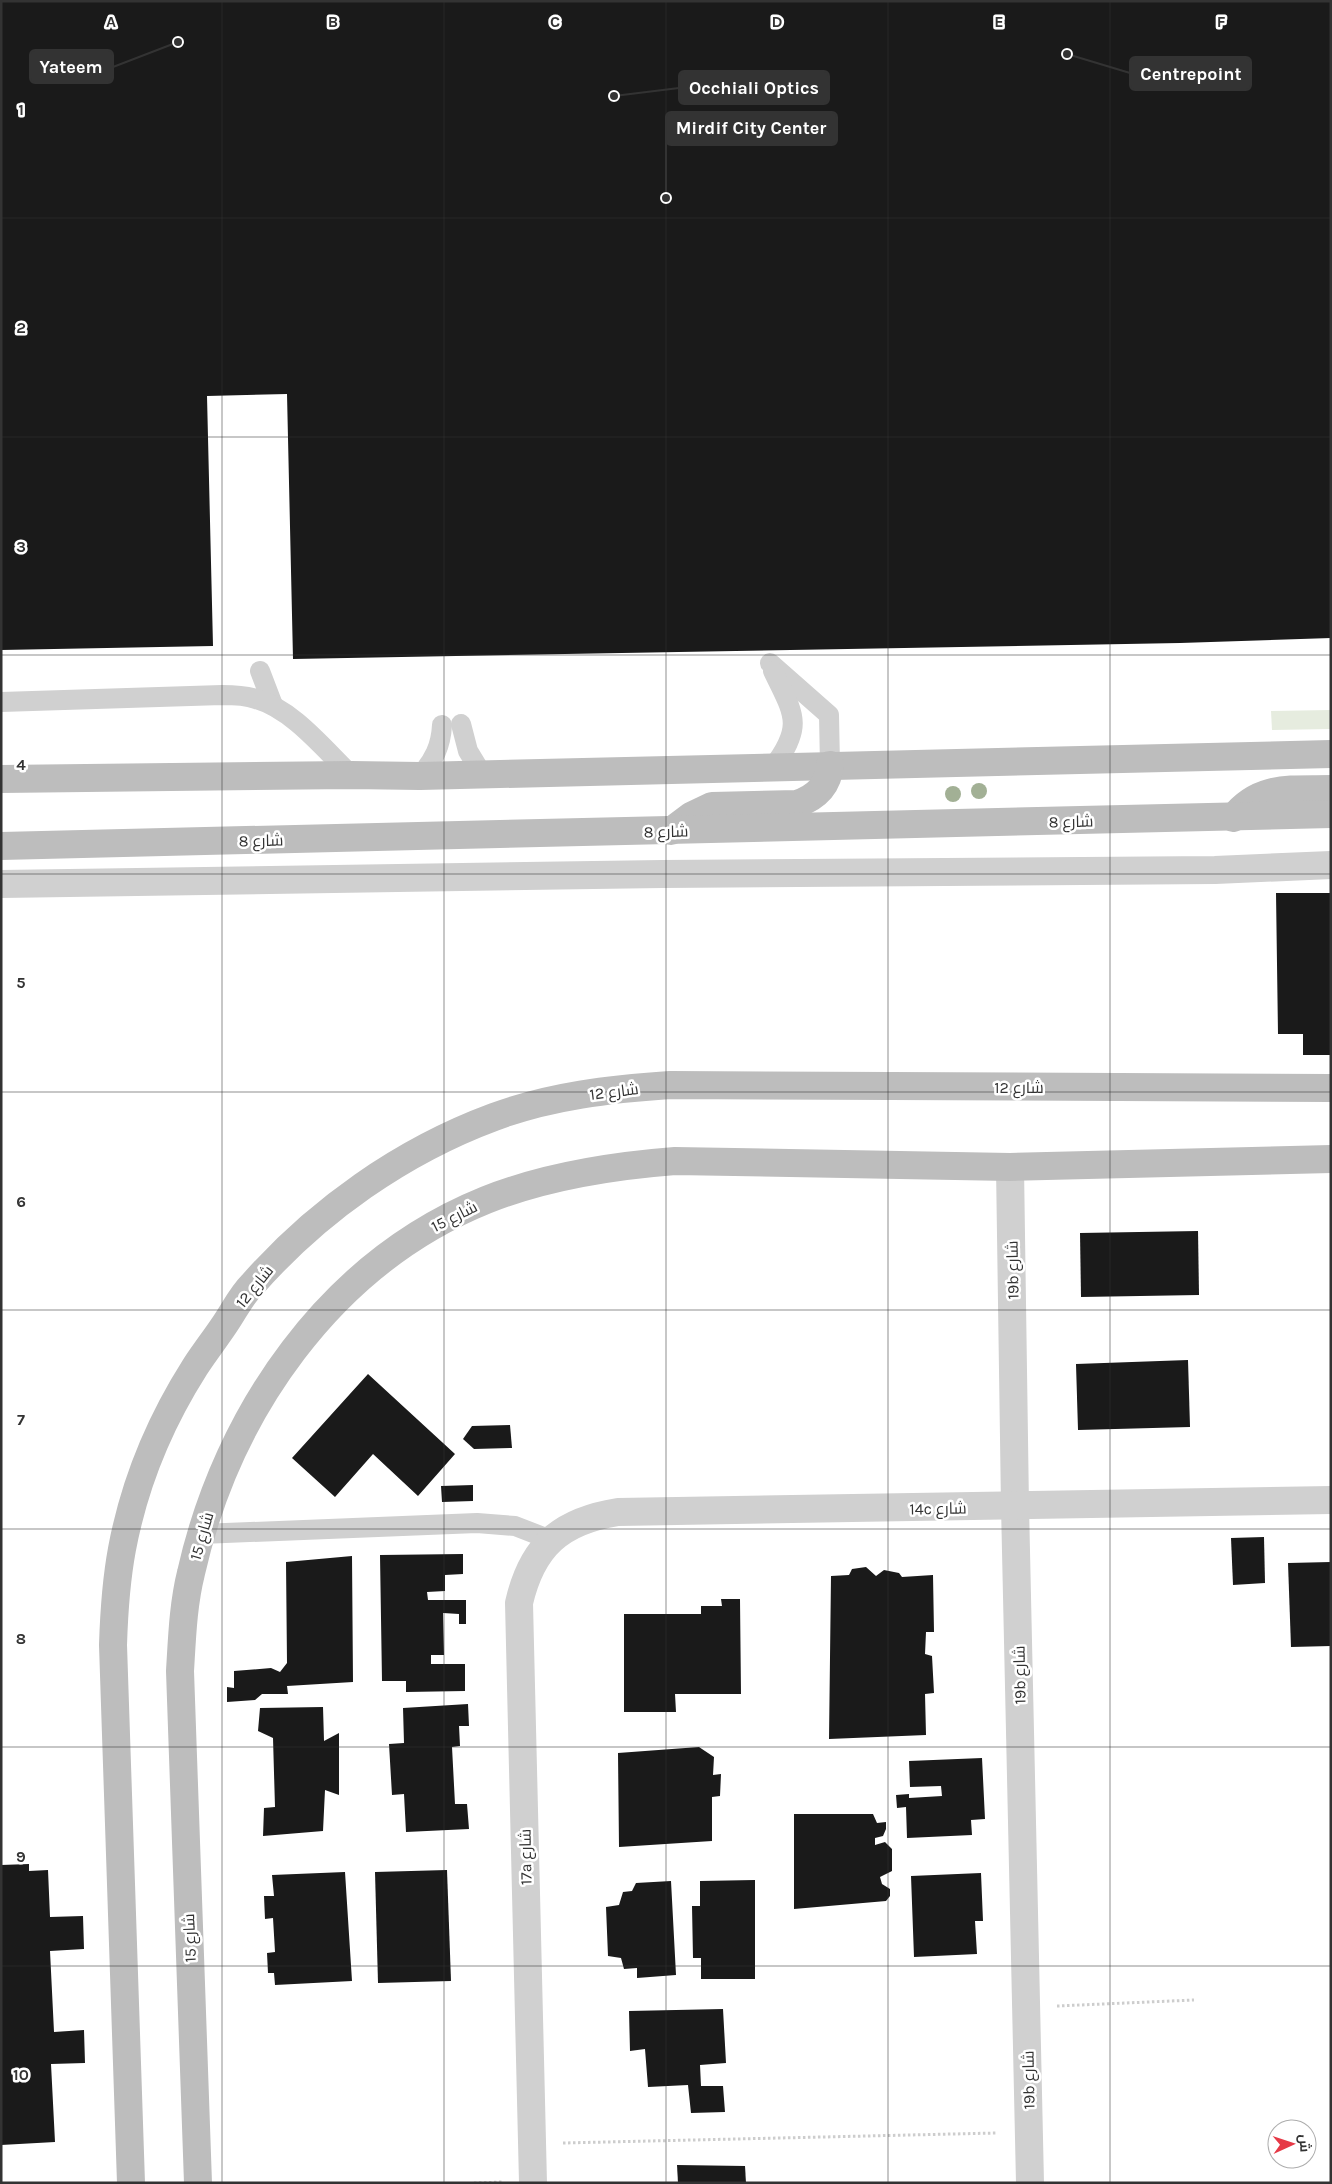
<svg xmlns="http://www.w3.org/2000/svg" width="1332" height="2184" font-family="Karla,Cairo,sans-serif">
<rect width="100%" height="100%" fill="#fff"/>
<path fill="#e6ecdf" d="M1331 710V729L1272 730 1271 711Z"/>
<g fill="#1a1a1a">
<path d="M1 1H1331V638L1180 643 293 659 287 394 207 396 213 646 1 650Z"/>
<path d="M1276 893H1331V1055H1303V1034H1278Z"/>
<path d="M1198 1231 1199 1295 1081 1297 1080 1233Z"/>
<path d="M1188 1360 1190 1427 1078 1430 1076 1364Z"/>
<path d="M368 1374 455 1454 418 1496 373 1454 335 1497 292 1458Z"/>
<path d="M510 1425 512 1448 474 1449 463 1439 472 1426Z"/>
<path d="M473 1485V1501L442 1502 441 1486Z"/>
<path d="M1264 1537 1265 1583 1233 1585 1231 1538Z"/>
<path d="M463 1554V1574L445 1575V1591L427 1592 428 1600H466V1624H459V1614L443 1613 444 1655H431V1664H465V1691L406 1692V1681H382L380 1555Z"/>
<path d="M352 1556 353 1682 287 1686 288 1694H262L255 1700 227 1702V1687L234 1688V1671L271 1668 280 1672 287 1663 286 1562Z"/>
<path d="M1331 1562V1646L1291 1647 1288 1563Z"/>
<path d="M866 1567 876 1576 884 1570 899 1573 902 1577 933 1575 934 1632H926L925 1654 932 1656 934 1693 925 1694 926 1735 829 1739 831 1576 849 1575 852 1569Z"/>
<path d="M721 1599H740L741 1694H675L676 1712H624V1614H701V1606H722Z"/>
<path d="M468 1704 469 1726H459L460 1746 452 1747 455 1804H467L469 1829 406 1832 404 1794 392 1795 389 1744 404 1743 403 1708Z"/>
<path d="M323 1707 324 1741 339 1733V1795L325 1790 323 1831 263 1836 264 1808 275 1807 273 1738 258 1731 260 1708Z"/>
<path d="M699 1747 714 1757 713 1775 721 1774 720 1796 712 1797V1841L619 1847 618 1753Z"/>
<path d="M982 1758 985 1819 971 1820 972 1835 907 1838 906 1807 897 1808 896 1795 909 1794V1798L942 1796 941 1786 910 1787 909 1761Z"/>
<path d="M794 1814H873L877 1823 886 1822V1829L883 1836 875 1838V1845L885 1842 892 1849V1871L880 1877 882 1884 890 1889V1896L886 1901 794 1909Z"/>
<path d="M29 1864V1871L48 1870 50 1917 83 1916 84 1949 50 1951 54 2032 84 2030 85 2063 51 2064 55 2142 1 2145V1865Z"/>
<path d="M447 1870 451 1981 378 1983 375 1872Z"/>
<path d="M345 1872 352 1981 275 1985 274 1973H268L267 1953 275 1952 273 1918 265 1919 264 1896H274L272 1875Z"/>
<path d="M981 1873 983 1921H975L977 1954 914 1957 911 1876Z"/>
<path d="M755 1880V1979H701V1958H693L692 1906H700V1881Z"/>
<path d="M671 1881 676 1975 637 1978V1968L624 1969 621 1958 608 1956 606 1907 619 1905 623 1892 632 1891 636 1883Z"/>
<path d="M723 2009 726 2063 700 2065 701 2086H723L725 2112 691 2113 688 2085 648 2087 645 2049 630 2051 629 2011Z"/>
<path d="M677 2165 745 2166 746 2183H678Z"/>
</g>
<g fill="none" stroke-linecap="round" stroke-linejoin="round">
<g stroke="#cdcdcd" stroke-width="3" stroke-dasharray="2.5 2.5" stroke-linecap="butt">
<path d="M1057 2006 1194 2000"/>
<path d="M563 2143 996 2133"/>
<path d="M474 2183 502 2182"/>
</g>
<g stroke="#d0d0d0" stroke-width="20">
<path d="M770 663 829 715 830 765"/>
<path d="M260 671 273 705"/>
<path d="M773 671C793 713 805 725 773 767"/>
<path d="M1 702 222 695C233 695 245 695 256 699 292 709 324 749 351 775"/>
<path d="M461 724 468 751 482 774"/>
<path d="M420 776C434 760 441 746 442 725"/>
<path d="M201 1534 477 1523 515 1526 551 1540"/>
</g>
<g stroke="#d0d0d0" stroke-width="28">
<path d="M1 884 662 874 1215 870 1331 865"/>
<path d="M1010 1167 1015 1506 1030 2183"/>
<path d="M533 2183 519 1603C532 1546 561 1521 618 1512L1331 1500"/>
</g>
<g stroke="#bdbdbd" stroke-width="28">
<path d="M1 779 351 775 420 776 1331 754"/>
<path d="M1233 818C1259 784 1292 790 1331 789"/>
<path d="M671 831 691 816 712 806 797 804C817 797 828 786 830 765"/>
<path d="M1 846 1331 814"/>
<path d="M131 2183 113 1645C114 1613 116 1581 122 1549 134 1485 160 1422 195 1367 204 1353 215 1339 225 1324 234 1311 241 1296 252 1285 317 1211 402 1151 494 1117 550 1096 611 1089 670 1085L1331 1088"/>
<path d="M198 2183 180 1671C182 1639 183 1605 191 1573 227 1413 330 1263 486 1200 546 1176 611 1166 675 1161L1010 1167 1331 1159"/>
</g>
</g>
<g fill="#a2b095">
<circle cx="979" cy="791" r="8"/>
<circle cx="953" cy="794" r="8"/>
</g>
<path fill="none" stroke="#333" stroke-width="1" stroke-opacity="0.55" d="M222 1V2183M444 1V2183M666 1V2183M888 1V2183M1110 1V2183M1 218H1331M1 437H1331M1 655H1331M1 874H1331M1 1092H1331M1 1310H1331M1 1529H1331M1 1747H1331M1 1966H1331"/>
<g text-anchor="middle" stroke-width="5" stroke-linejoin="round" paint-order="stroke">
<g font-size="16" fill="#333" stroke="#fff">
<text transform="translate(1071 821) rotate(-1)" y="6">شارع 8</text>
<text transform="translate(666 831) rotate(-1)" y="6">شارع 8</text>
<text transform="translate(261 840) rotate(-1)" y="6">شارع 8</text>
<text x="1019" y="1093">شارع 12</text>
<text transform="translate(614 1091) rotate(-7)" y="6">شارع 12</text>
<text transform="translate(454 1216) rotate(-27)" y="6">شارع 15</text>
<text transform="translate(1012 1270) rotate(-91)" y="6">19b شارع</text>
<text transform="translate(254 1286) rotate(-51)" y="6">شارع 12</text>
<text transform="translate(938 1508) rotate(-1)" y="6">14c شارع</text>
<text transform="translate(201 1536) rotate(-74)" y="6">شارع 15</text>
<text transform="translate(1019 1675) rotate(-91)" y="6">19b شارع</text>
<text transform="translate(525 1857) rotate(-91)" y="6">17a شارع</text>
<text transform="translate(189 1938) rotate(-92)" y="6">شارع 15</text>
<text transform="translate(1028 2080) rotate(-91)" y="6">19b شارع</text>
</g>
</g>
<g font-size="16" text-anchor="middle" font-weight="bold" fill="#333" stroke="#fff" stroke-width="5" stroke-linejoin="round" paint-order="stroke">
<text x="111" y="27">A</text>
<text x="333" y="27">B</text>
<text x="555" y="27">C</text>
<text x="777" y="27">D</text>
<text x="999" y="27">E</text>
<text x="1221" y="27">F</text>
<text x="21" y="115">1</text>
<text x="21" y="333">2</text>
<text x="21" y="552">3</text>
<text x="21" y="770">4</text>
<text x="21" y="988">5</text>
<text x="21" y="1207">6</text>
<text x="21" y="1425">7</text>
<text x="21" y="1644">8</text>
<text x="21" y="1862">9</text>
<text x="21" y="2080">10</text>
</g>
<path fill="none" stroke="#333" stroke-width="2" d="M178 42L113 67M1067 54L1130 73M614 96L679 88M666 198L666 128"/>
<g fill="#333" stroke="#fff" stroke-width="2">
<circle cx="178" cy="42" r="5"/>
<circle cx="1067" cy="54" r="5"/>
<circle cx="614" cy="96" r="5"/>
<circle cx="666" cy="198" r="5"/>
</g>
<g fill="#333" stroke="#333" stroke-width="2">
<rect x="30" y="50" width="83" height="33" rx="5"/>
<rect x="1130" y="57" width="121" height="33" rx="5"/>
<rect x="679" y="71" width="150" height="33" rx="5"/>
<rect x="666" y="112" width="171" height="33" rx="5"/>
</g>
<g font-size="18" text-anchor="middle" font-weight="bold" fill="#fff">
<text x="71" y="73">Yateem</text>
<text x="1191" y="80">Centrepoint</text>
<text x="754" y="94">Occhiali Optics</text>
<text x="751" y="134">Mirdif City Center</text>
</g>
<rect width="1332" height="2184" fill="none" stroke="#333333" stroke-width="5"/>
<g transform="translate(1292 2144) rotate(87)"><circle r="24" fill="#ffffff" stroke="#adadad"/>
<path d="M0-4L9 19L0 12L-9 19Z" fill="#e63946"/>
<text y="-8" font-size="14" font-weight="bold" text-anchor="middle" fill="#333333">ش</text>
</g>
</svg>
